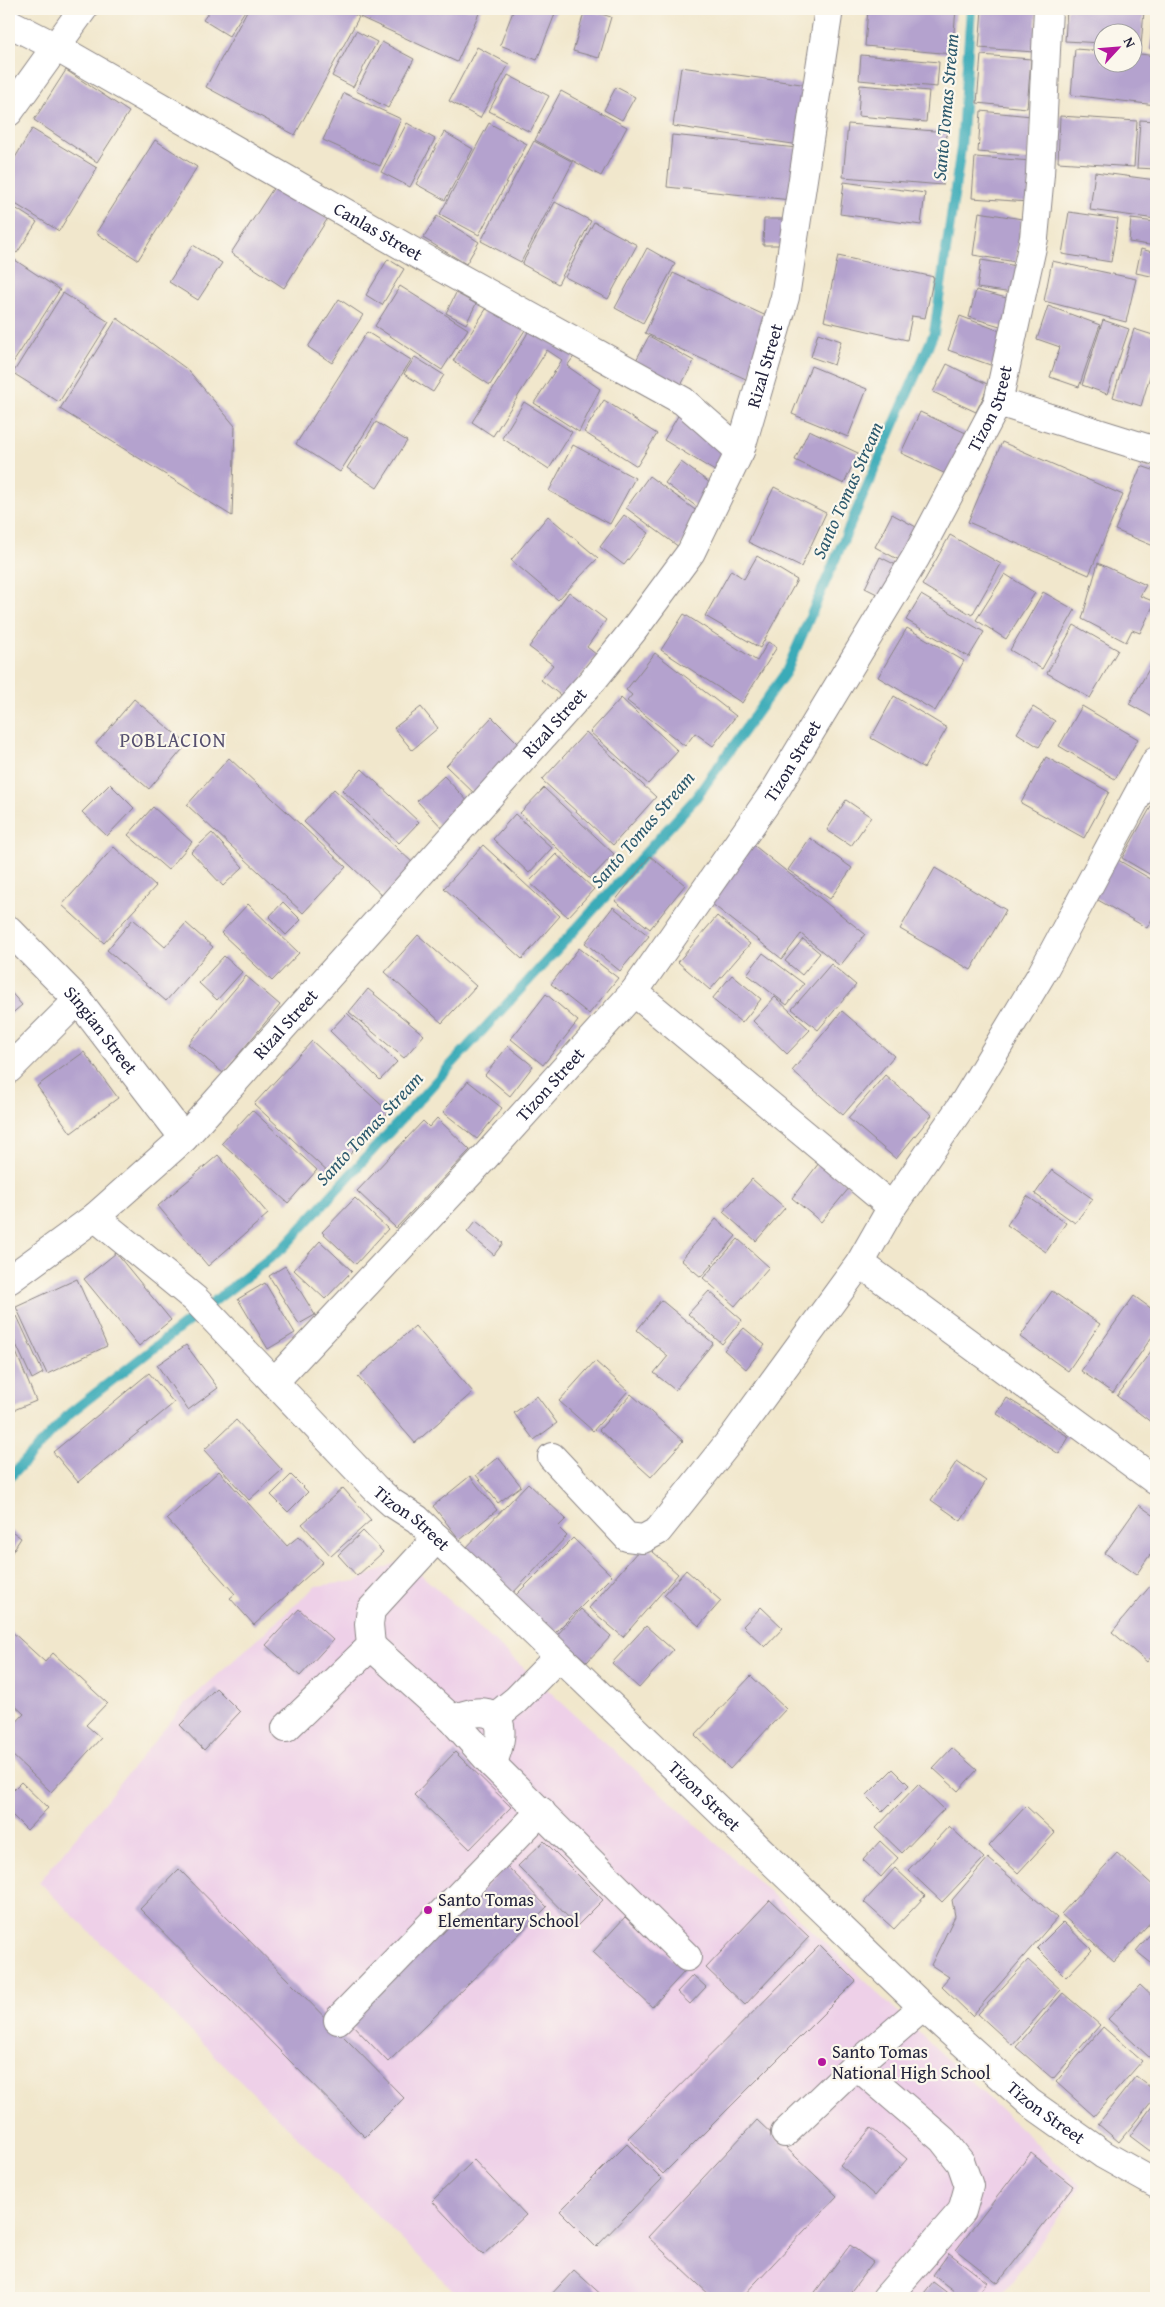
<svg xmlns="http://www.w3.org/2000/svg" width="1165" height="2307" font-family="'Gentium Book Plus',serif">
<rect width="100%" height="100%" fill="#fbf7ec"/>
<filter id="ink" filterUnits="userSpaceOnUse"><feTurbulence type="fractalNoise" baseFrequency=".02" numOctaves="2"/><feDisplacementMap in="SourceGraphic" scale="10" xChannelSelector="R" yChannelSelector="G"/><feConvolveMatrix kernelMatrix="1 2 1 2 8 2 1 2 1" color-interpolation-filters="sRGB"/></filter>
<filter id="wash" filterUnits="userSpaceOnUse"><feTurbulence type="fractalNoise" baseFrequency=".0096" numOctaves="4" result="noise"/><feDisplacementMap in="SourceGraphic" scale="20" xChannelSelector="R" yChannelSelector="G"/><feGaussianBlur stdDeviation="1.12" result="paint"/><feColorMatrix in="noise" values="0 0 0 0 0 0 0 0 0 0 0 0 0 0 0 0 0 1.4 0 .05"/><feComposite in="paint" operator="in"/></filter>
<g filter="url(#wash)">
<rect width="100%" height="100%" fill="#f1e7cc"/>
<path fill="#eed0e8" d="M404 1559 819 1937 1081 2186 1000 2298H461L39 1882 183 1706 316 1586 356 1581Z"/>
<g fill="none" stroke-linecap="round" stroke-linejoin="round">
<path stroke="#3babb8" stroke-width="10" d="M9 1478 70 1413 283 1248 695 799 786 672 934 333 961 148 971 9"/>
</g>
<g id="blocks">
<g fill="#b4a2ce">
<path d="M211 9H246L229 36 203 20Z"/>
<path d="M248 9H344L359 17 295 135 206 87Z"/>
<path d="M364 9H481L457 62 360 17Z"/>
<path d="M514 9H557L537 60 500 45Z"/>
<path d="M585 9 611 17 599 58 573 51Z"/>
<path d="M868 9H956L952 54 865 46Z"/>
<path d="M982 9H1037L1034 52 979 48Z"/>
<path d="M1067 9H1125L1144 11 1141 46 1132 45V32H1102V43L1065 41Z"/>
<path d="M1154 21H1156V50L1150 49Z"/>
<path d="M356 31 377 42 353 87 332 76Z"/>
<path d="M382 42 414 59 388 108 356 91Z"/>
<path d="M477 47 509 64 480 118 449 101Z"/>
<path d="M1075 49 1102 51V62H1132V53L1156 56V105L1071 95Z"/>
<path d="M861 55 939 62 937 87 859 80Z"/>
<path d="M981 55 1031 59 1027 108 977 103Z"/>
<path d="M681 67 815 86 806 146 673 126Z"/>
<path d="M66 70 129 112 97 162 34 120Z"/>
<path d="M508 75 549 96 530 132 489 111Z"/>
<path d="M860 85 929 91 926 122 858 116Z"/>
<path d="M616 87 635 97 622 120 604 110Z"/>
<path d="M561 91 627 127 601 176 535 140Z"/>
<path d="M344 93 401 119 380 166 323 140Z"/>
<path d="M981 111 1031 116 1028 156 978 152Z"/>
<path d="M1060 116 1137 121 1134 167 1058 162Z"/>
<path d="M1140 120 1156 121V169L1137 168Z"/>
<path d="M407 123 435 139 410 187 381 172Z"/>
<path d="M489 123 527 144 479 235 440 214Z"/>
<path d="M848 124 947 132 943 185 843 177Z"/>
<path d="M32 129 97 168 59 231 9 200V168Z"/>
<path d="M444 132 473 149 445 200 416 184Z"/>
<path d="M672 135 797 148 791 200 667 187Z"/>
<path d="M155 140 197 167 138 260 96 233Z"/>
<path d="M534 141 573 162 521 262 481 241Z"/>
<path d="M975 157 1032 161 1028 202 972 198Z"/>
<path d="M1095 172 1156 180V219L1090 210Z"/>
<path d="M844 182 925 193 921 225 840 214Z"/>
<path d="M276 184 328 218 284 288 231 253Z"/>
<path d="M555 202 591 221 558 284 522 264Z"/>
<path d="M9 204 37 222 17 253 9 248Z"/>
<path d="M979 212 1022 219 1016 262 973 255Z"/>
<path d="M1069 212 1118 219 1111 262 1062 254Z"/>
<path d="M437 216 479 242 466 264 423 238Z"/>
<path d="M764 219H791V245H763Z"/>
<path d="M1131 219 1156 222V246L1129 242Z"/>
<path d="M594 222 637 245 608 299 565 277Z"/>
<path d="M193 245 222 263 198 300 169 282Z"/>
<path d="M647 248 675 264 643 323 615 308Z"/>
<path d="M1141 249 1156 253V277L1136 273Z"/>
<path d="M9 256 60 290 9 369Z"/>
<path d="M838 256 934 277 925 318 912 316 907 340 824 321Z"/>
<path d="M388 259 404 269 382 305 366 295Z"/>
<path d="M981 260 1023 267 1020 294 977 288Z"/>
<path d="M1052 261 1136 279 1126 322 1044 301Z"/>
<path d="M673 273 775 320 748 380 645 333Z"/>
<path d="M400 286 468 329 442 370 375 326Z"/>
<path d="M976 290 1014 300 1007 328 969 317Z"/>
<path d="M63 293 109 322 59 402 13 373Z"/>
<path d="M456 293 476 304 466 324 446 313Z"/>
<path d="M339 299 363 315 332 363 308 347Z"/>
<path d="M488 306 525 330 490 385 453 361Z"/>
<path d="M1048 306 1100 325 1079 387 1050 377 1060 347 1037 339Z"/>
<path d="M960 316 1008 334 996 367 948 350Z"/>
<path d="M117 318 188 370 235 426 232 516 60 409Z"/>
<path d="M1103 320 1129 329 1107 394 1082 385Z"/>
<path d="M530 327 575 355 567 366 600 389 579 432 534 403 562 360 547 350 493 436 472 422 526 336Z"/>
<path d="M1134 329 1156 336V356L1141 406 1113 397Z"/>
<path d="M367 332 411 360 340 472 296 444Z"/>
<path d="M818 333 841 341 834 365 811 357Z"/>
<path d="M649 336 694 361 678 391 633 366Z"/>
<path d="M415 357 444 375 433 392 404 374Z"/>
<path d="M947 364 989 385 976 412 933 392Z"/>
<path d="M811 366 867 389 848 437 792 414Z"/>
<path d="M604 400 657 434 637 466 584 432Z"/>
<path d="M524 402 572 432 549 469 502 438Z"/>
<path d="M682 409 741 445 723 476 664 440Z"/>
<path d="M920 412 966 433 948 475 901 453Z"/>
<path d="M376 422 407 441 377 488 347 468Z"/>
<path d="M809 430 858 453 844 484 795 460Z"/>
<path d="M1002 442 1123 495 1089 575 968 522Z"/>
<path d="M573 445 635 478 610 524 549 491Z"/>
<path d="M681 462 721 491 705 513 665 483Z"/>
<path d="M1141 466 1156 471V547L1115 530Z"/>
<path d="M649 476 702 515 679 547 626 508Z"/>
<path d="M774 487 826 513 801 567 748 542Z"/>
<path d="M892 514 918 528 901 561 875 547Z"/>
<path d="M624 515 649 533 624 565 600 547Z"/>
<path d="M548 516 598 558 558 600 511 560Z"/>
<path d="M950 535 1001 564 972 615 922 585Z"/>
<path d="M757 556 797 580 760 648 705 616 731 570 744 579Z"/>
<path d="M880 557 898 566 883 597 865 588Z"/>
<path d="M1098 563 1146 585 1140 596 1155 602 1140 633 1132 630 1126 642 1082 619Z"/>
<path d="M1005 574 1035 593 1006 639 976 620Z"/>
<path d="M569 592 606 620 587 647 597 655 564 698 541 680 553 665 529 647Z"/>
<path d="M1043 592 1075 610 1042 669 1010 650Z"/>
<path d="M921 595 984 632 969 657 906 620Z"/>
<path d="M684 614 757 661 768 642 777 647 742 703 661 650Z"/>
<path d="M1074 625 1118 650 1090 698 1047 673Z"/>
<path d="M907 628 964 661 935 711 878 677Z"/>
<path d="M655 653 736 716 713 746 695 733 685 746 627 701 632 695 626 690Z"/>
<path d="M1156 657V719L1129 704Z"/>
<path d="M894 696 947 728 924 768 871 738Z"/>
<path d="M621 698 678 751 648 784 590 732Z"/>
<path d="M134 699 187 744 149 789 96 744Z"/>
<path d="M1082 706 1138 739 1115 779 1059 746Z"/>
<path d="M421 707 438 728 412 750 394 728Z"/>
<path d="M1033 707 1055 721 1039 747 1017 733Z"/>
<path d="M492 717 520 745 481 800 446 766Z"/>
<path d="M586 732 656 797 613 845 542 780Z"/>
<path d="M1046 757 1109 792 1084 838 1021 803Z"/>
<path d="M229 758 346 867 303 913 187 805Z"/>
<path d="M362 769 419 822 399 843 342 790Z"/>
<path d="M444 776 474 808 447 833 417 801Z"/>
<path d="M110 784 134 808 107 836 82 812Z"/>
<path d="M544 788 614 854 590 879 520 813Z"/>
<path d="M334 789 414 864 384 897 304 822Z"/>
<path d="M1156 798V878L1122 858Z"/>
<path d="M846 800 871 817 851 846 827 830Z"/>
<path d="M153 807 192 842 168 870 128 835Z"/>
<path d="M515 814 552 848 529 873 493 839Z"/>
<path d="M212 833 243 867 223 886 191 852Z"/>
<path d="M810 838 852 868 830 899 788 870Z"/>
<path d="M751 843 865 934 840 966 801 934 782 959 707 900Z"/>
<path d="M483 845 560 916 522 959 444 888Z"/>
<path d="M114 847 156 886 104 943 62 905Z"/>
<path d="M556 854 594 889 568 917 529 882Z"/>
<path d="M650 856 685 885 650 929 615 901Z"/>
<path d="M1113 857 1156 882V912L1147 928 1091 896Z"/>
<path d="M935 868 1006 910 971 970 900 929Z"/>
<path d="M283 902 301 920 286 935 269 917Z"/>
<path d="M248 904 299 953 272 981 221 933Z"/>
<path d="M613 907 649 936 620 971 585 943Z"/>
<path d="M717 916 750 944 710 990 678 962Z"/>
<path d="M133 919 165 947 186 923 213 947 166 1001 107 950Z"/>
<path d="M418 935 476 986 442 1023 385 972Z"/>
<path d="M803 939 820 953 802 975 785 961Z"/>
<path d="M579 948 618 978 589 1014 551 984Z"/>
<path d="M763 953 804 984 787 1005 747 974Z"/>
<path d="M224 956 242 972 217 1000 199 983Z"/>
<path d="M831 964 856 985 818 1030 792 1009Z"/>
<path d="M732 975 761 999 742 1023 712 999Z"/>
<path d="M246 976 280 1005 223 1073 188 1044Z"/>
<path d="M368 989 424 1035 404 1058 349 1012Z"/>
<path d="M9 990 22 1005 9 1016Z"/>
<path d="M546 994 578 1021 543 1065 511 1039Z"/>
<path d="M775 997 810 1030 787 1054 753 1021Z"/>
<path d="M842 1011 894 1056 843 1115 792 1071Z"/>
<path d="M347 1013 397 1062 380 1080 330 1031Z"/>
<path d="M312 1041 389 1112 331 1175 254 1104Z"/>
<path d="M508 1046 533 1066 510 1096 485 1075Z"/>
<path d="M84 1052 118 1098 71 1133 37 1086Z"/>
<path d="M885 1075 932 1115 896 1159 848 1118Z"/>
<path d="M468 1081 502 1108 477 1139 443 1112Z"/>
<path d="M252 1110 317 1170 288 1203 222 1143Z"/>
<path d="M437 1118 470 1150 396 1228 357 1191 423 1121 429 1127Z"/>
<path d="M218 1155 268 1214 208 1266 158 1206Z"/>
<path d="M819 1163 850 1187 821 1222 792 1198Z"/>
<path d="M1052 1170 1093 1199 1075 1223 1035 1194Z"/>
<path d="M752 1179 785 1208 756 1241 723 1212Z"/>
<path d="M1027 1196 1066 1223 1046 1252 1007 1225Z"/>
<path d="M355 1198 388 1229 356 1264 322 1232Z"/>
<path d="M716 1219 736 1236 701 1277 681 1260Z"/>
<path d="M476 1221 503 1243 494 1255 467 1232Z"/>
<path d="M738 1239 769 1267 735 1306 703 1278Z"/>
<path d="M320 1241 352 1271 325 1299 294 1270Z"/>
<path d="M116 1253 171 1320 139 1346 84 1279Z"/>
<path d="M285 1266 315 1315 299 1324 269 1276Z"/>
<path d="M77 1279 107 1346 47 1374 16 1307Z"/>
<path d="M265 1283 295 1333 268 1349 238 1299Z"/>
<path d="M709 1291 742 1320 722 1344 688 1314Z"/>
<path d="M1052 1291 1100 1324 1068 1371 1020 1337Z"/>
<path d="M1134 1296 1156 1312V1331L1113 1393 1081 1371Z"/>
<path d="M661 1300 713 1343 675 1390 654 1373 668 1356 637 1330Z"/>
<path d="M17 1316 43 1373 32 1379 9 1329V1320Z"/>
<path d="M415 1326 473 1392 415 1443 358 1377Z"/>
<path d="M744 1328 765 1345 746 1369 724 1350Z"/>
<path d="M9 1335 36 1401 9 1412Z"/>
<path d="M186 1345 218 1388 188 1410 157 1365Z"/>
<path d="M1155 1346 1156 1348V1426L1117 1396Z"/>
<path d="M595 1361 628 1391 593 1431 559 1401Z"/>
<path d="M149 1373 174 1403 78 1482 53 1452Z"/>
<path d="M631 1394 683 1441 651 1477 599 1430Z"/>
<path d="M537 1396 557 1423 534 1440 514 1413Z"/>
<path d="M1007 1398 1069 1437 1059 1454 997 1414Z"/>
<path d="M236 1420 282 1470 249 1500 204 1450Z"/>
<path d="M498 1457 521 1486 498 1503 476 1475Z"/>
<path d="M957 1461 986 1481 961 1521 931 1500Z"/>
<path d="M219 1471 287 1546 299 1536 323 1562 254 1625 230 1598 235 1594 167 1519Z"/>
<path d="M291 1475 308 1492 288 1512 271 1495Z"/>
<path d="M470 1476 497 1510 460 1540 433 1506Z"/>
<path d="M528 1483 566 1519 558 1527 567 1536 511 1595 464 1550Z"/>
<path d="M343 1488 371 1520 331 1556 302 1524Z"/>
<path d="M1139 1505 1156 1517V1546L1136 1575 1105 1553Z"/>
<path d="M9 1529 21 1538 9 1557Z"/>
<path d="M363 1531 383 1552 357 1576 338 1555Z"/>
<path d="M573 1538 612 1576 552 1636 513 1598Z"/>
<path d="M644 1544 678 1574 623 1637 589 1608Z"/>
<path d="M686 1570 721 1601 699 1626 664 1595Z"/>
<path d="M1156 1579V1651L1147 1662 1112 1632Z"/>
<path d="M761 1607 783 1628 765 1647 743 1626Z"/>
<path d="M299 1609 333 1640 300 1676 266 1645Z"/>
<path d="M581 1609 611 1636 587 1662 557 1635Z"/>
<path d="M646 1626 673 1650 639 1688 612 1663Z"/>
<path d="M9 1629 45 1662 53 1653 107 1703 86 1725 101 1738 51 1792 9 1752V1730L24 1714 9 1700Z"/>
<path d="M751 1676 786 1709 730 1769 695 1735Z"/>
<path d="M216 1688 240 1712 204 1750 180 1725Z"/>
<path d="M952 1748 977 1770 958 1791 933 1768Z"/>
<path d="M455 1752 511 1807 470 1849 414 1795Z"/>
<path d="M893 1769 909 1785 882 1812 866 1796Z"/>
<path d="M21 1782 48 1808 27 1830 9 1812V1794Z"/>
<path d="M918 1784 944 1809 902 1853 876 1828Z"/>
<path d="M1026 1806 1055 1833 1018 1873 989 1846Z"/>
<path d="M949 1826 984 1858 942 1902 908 1870Z"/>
<path d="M544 1841 603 1900 577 1926 518 1866Z"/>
<path d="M880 1841 898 1858 881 1877 863 1860Z"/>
<path d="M1117 1853 1156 1888V1916L1114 1962 1061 1914Z"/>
<path d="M988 1858 1057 1918 972 2016 941 1986 949 1977 931 1965 955 1916 952 1900Z"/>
<path d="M507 1866 547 1907 388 2062 349 2021Z"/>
<path d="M895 1868 925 1896 894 1929 864 1902Z"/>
<path d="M179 1869 404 2098 365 2137 140 1909Z"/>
<path d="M770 1900 809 1937 745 2005 706 1968Z"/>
<path d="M625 1917 685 1971 652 2007 593 1952Z"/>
<path d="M1063 1922 1092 1950 1066 1977 1037 1948Z"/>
<path d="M1156 1927V1967L1136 1951Z"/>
<path d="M820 1945 856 1981 663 2174 628 2138Z"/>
<path d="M1028 1960 1061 1990 1012 2045 978 2014Z"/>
<path d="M693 1975 706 1987 690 2004 677 1992Z"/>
<path d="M1140 1985 1156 2000V2051L1150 2058 1108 2019Z"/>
<path d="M1063 1993 1100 2025 1053 2079 1016 2047Z"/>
<path d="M1103 2027 1142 2061 1094 2116 1056 2082Z"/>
<path d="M1136 2076 1156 2092V2096L1119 2142 1098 2124Z"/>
<path d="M1156 2101V2143L1150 2151 1130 2136Z"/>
<path d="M757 2120 837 2196 741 2298H713L648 2237Z"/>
<path d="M871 2128 907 2159 875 2196 840 2165Z"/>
<path d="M627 2144 662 2179 596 2247 560 2211Z"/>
<path d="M1031 2153 1073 2186 998 2283 956 2250Z"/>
<path d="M474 2160 526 2215 483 2255 432 2201Z"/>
<path d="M850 2245 873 2262 846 2298H817L813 2295Z"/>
<path d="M949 2253 987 2282 975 2298H963L933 2275Z"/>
<path d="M574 2270 605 2298H548Z"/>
<path d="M933 2282 954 2298H920Z"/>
</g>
</g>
</g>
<g filter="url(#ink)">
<use href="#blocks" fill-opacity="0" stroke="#8a8484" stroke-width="1"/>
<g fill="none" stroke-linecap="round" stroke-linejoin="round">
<defs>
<g id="minor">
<path id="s1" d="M9 23 56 47 424 258 683 401 740 451"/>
<path d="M9 112 83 9"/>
<path d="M998 402 1156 451"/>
<path id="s2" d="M9 930 78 1000 184 1138"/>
<path d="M634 992 892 1207"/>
<path d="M9 1069 78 1000"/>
<path id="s3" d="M95 1217 195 1299 375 1488 392 1503 417 1519 923 2007 1029 2102 1104 2155 1156 2184"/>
<path d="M860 1263 1156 1481"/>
<path id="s4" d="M9 1280 95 1217 184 1138 593 680 632 632 691 552 740 451 785 297 829 9"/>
<path id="s5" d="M274 1382 485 1157 634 992 776 789 916 557 998 402 1034 238 1040 174 1048 9"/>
<path d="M552 1457 627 1537 643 1539 658 1531 733 1437 860 1263 892 1207 965 1101 1041 975 1156 761"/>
<path d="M371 1646 452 1719 492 1764 687 1957"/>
<path d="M495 1717 516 1700 558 1657"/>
<path d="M452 1719C462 1716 476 1710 487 1713 510 1718 498 1751 492 1764"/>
<path d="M286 1728 371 1646 369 1624 371 1610 437 1538"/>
<path d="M338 2020 541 1811"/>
<path d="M856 2065 943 2140 961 2163 969 2186 962 2211 886 2298"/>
<path d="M785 2133 856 2065 923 2007"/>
</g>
</defs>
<use href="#minor" stroke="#8a8484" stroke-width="30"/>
<use href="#minor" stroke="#fff" stroke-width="28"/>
</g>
</g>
<g fill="#b5179e" stroke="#fbf7ec" stroke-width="2">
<circle cx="428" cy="1910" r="5"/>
<circle cx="822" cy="2062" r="5"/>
</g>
<g text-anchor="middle" stroke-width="4.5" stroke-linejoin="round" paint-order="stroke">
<g font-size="18" fill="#22223b" stroke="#fbf7ec">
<text dy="6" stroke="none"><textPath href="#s1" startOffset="424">Canlas Street</textPath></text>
<text dy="6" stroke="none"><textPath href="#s4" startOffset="1202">Rizal Street</textPath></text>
<text dy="6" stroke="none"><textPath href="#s5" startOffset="1216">Tizon Street</textPath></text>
<text dy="6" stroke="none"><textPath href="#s4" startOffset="782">Rizal Street</textPath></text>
<text dy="6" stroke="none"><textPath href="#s5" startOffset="811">Tizon Street</textPath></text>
<text dy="6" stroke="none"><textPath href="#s4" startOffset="378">Rizal Street</textPath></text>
<text dy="6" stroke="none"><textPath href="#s2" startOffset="136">Singian Street</textPath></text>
<text dy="6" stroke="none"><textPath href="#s5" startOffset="406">Tizon Street</textPath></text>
<text dy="6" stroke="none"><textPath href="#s3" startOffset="438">Tizon Street</textPath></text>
<text dy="6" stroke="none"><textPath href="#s3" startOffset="842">Tizon Street</textPath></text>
<text dy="6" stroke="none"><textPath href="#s3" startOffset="1308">Tizon Street</textPath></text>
</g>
<g font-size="18" fill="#22223b" stroke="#fbf7ec" text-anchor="start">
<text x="438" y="1906">Santo Tomas<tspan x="438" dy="21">Elementary School</tspan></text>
<text x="832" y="2058">Santo Tomas<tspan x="832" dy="21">National High School</tspan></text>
</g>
<g font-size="19" font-style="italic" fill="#2c596d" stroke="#fbf7ec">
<text transform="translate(945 107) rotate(-85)" y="7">Santo Tomas Stream</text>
<text transform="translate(847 490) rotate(-66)" y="7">Santo Tomas Stream</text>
<text transform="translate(642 829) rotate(-49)" y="7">Santo Tomas Stream</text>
<text transform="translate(369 1128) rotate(-47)" y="7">Santo Tomas Stream</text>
</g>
<g font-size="20" letter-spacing="1" fill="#554f6e" stroke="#fbf7ec">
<text x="173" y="747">POBLACION</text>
</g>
</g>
<rect width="1165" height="2307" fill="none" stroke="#fbf7ec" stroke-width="30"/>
<g transform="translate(1118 48) rotate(64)"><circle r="24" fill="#fbf7ec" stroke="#a4a2a5"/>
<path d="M0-4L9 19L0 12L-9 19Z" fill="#b5179e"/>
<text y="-8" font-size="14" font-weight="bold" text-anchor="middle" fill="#22223b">N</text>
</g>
</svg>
